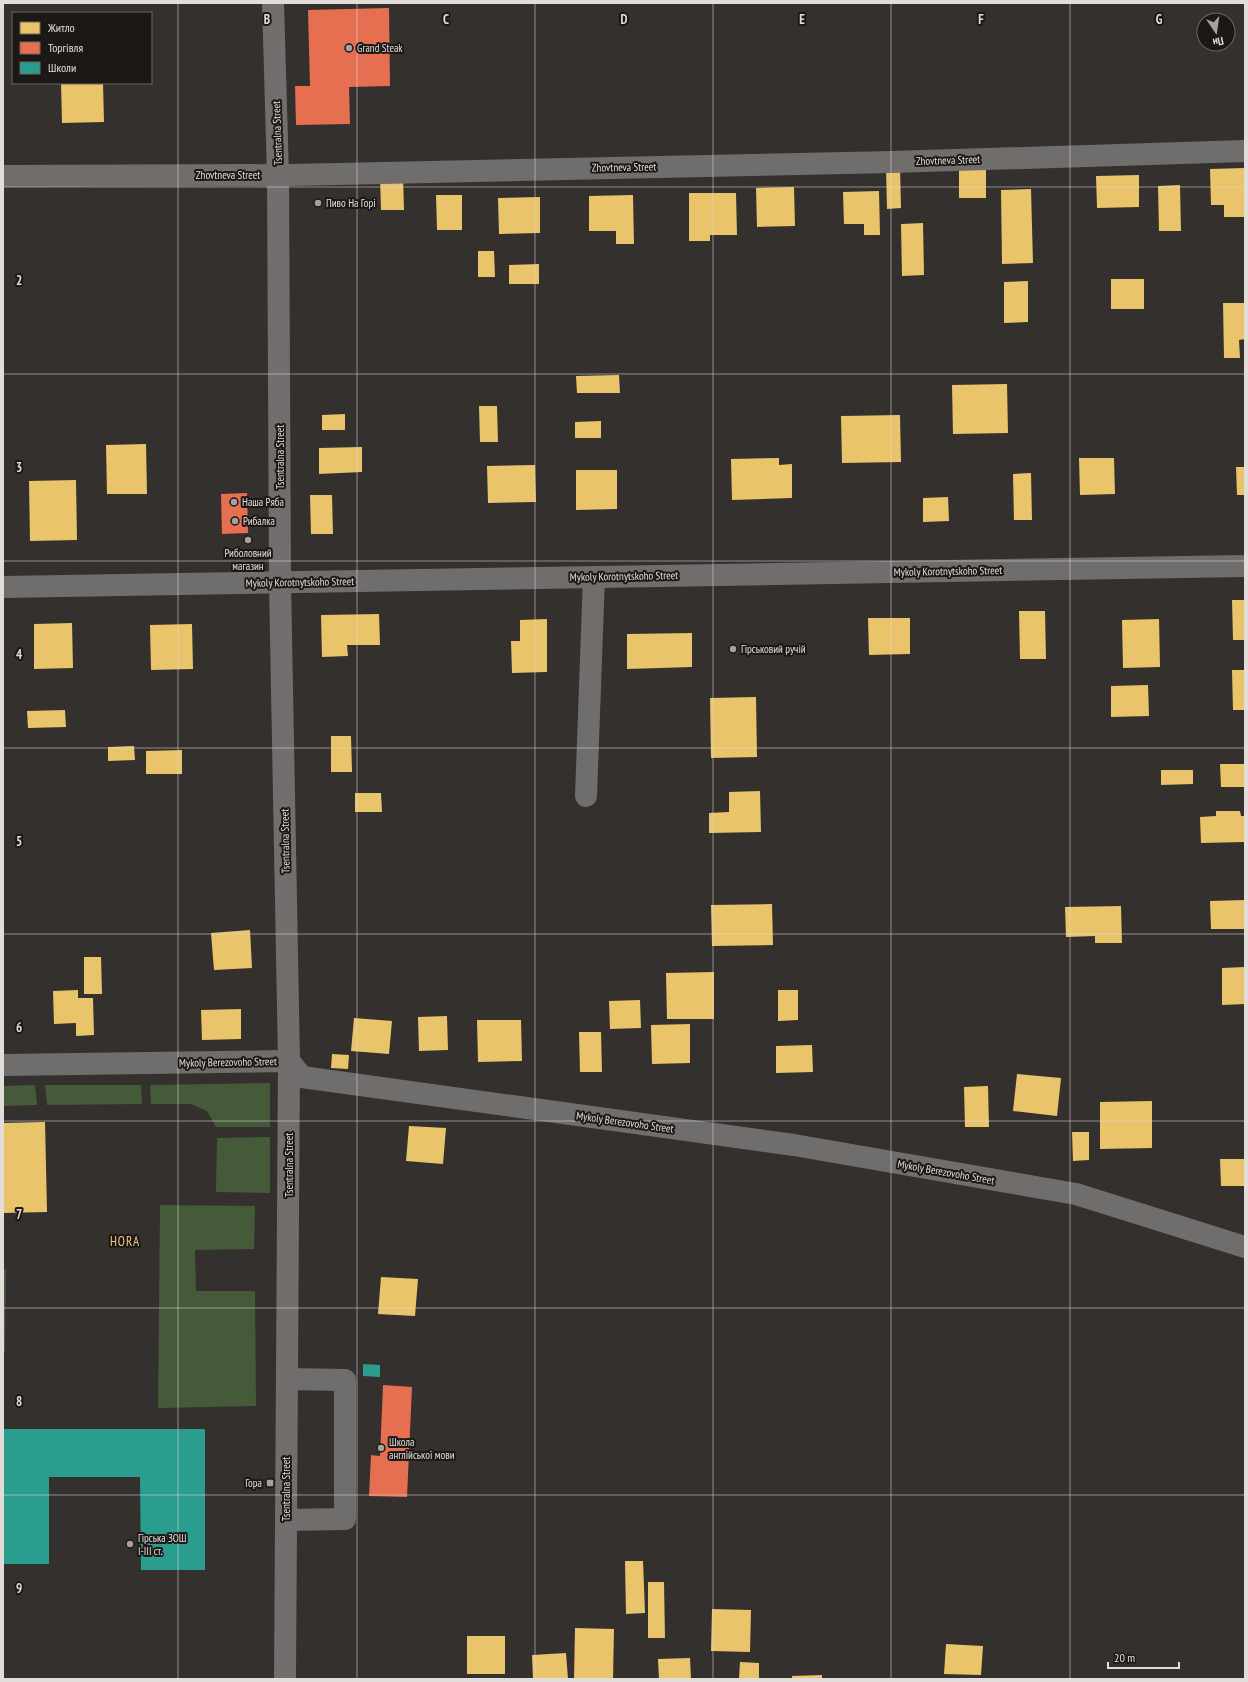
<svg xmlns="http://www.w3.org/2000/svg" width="1248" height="1682" font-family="'PT Sans Narrow',sans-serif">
<rect width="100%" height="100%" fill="#34302e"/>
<g fill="#455a39">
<path d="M270 1083V1127H216L207 1111 191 1104H151L150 1085Z"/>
<path d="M35 1085 37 1105 3 1106V1086Z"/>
<path d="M45 1085H141L142 1104 47 1105Z"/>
<path d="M270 1137V1193L216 1192 217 1138Z"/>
<path d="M160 1205 255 1206 254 1249 195 1250 196 1291H255L256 1406 158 1408Z"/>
<path d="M3 1269H6L5 1352H3Z"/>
</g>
<g fill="#e9c46a">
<path d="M61 83H103L104 122 62 123Z"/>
<path d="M886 167H900L901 208 887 209Z"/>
<rect x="959" y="167" width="27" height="31"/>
<path d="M1245 168V217H1224V205H1211L1210 169Z"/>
<path d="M1139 175V207L1097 208 1096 176Z"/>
<path d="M403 177 404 210H381L380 178Z"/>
<path d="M1180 185 1181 231H1159L1158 186Z"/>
<path d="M794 187 795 226 757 227 756 188Z"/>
<path d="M1031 189 1033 263 1002 264 1001 190Z"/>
<path d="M879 191 880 235H864V224H844L843 192Z"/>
<path d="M689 193H736L737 235H710V241H689Z"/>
<path d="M436 195H462V230H437Z"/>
<path d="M633 195 634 244H616V231H589V196Z"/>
<path d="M540 197V233L499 234 498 198Z"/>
<path d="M923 223 924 275 902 276 901 224Z"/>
<path d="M478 251H494L495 277H478Z"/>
<path d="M539 264V284H509V265Z"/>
<rect x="1111" y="279" width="33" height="30"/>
<path d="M1028 281V322L1004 323V282Z"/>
<path d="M1223 303H1245V339L1239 340 1240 358H1224Z"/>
<path d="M619 375 620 393H577L576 376Z"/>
<path d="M1007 384 1008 433 953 434 952 385Z"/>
<path d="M479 406H497L498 442H480Z"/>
<path d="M345 414V430H322V415Z"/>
<path d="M900 415 901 462 842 463 841 416Z"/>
<path d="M601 421V438H575V422Z"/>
<path d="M146 444 147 494H107L106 445Z"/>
<path d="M362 447V472L319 474V448Z"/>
<path d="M779 458V465L792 464V498L732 500 731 459Z"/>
<path d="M1079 458H1114L1115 494 1080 495Z"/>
<path d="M535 465 536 502 488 503 487 466Z"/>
<path d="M1236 467H1245V495H1237Z"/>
<path d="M576 470H617V509L576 510Z"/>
<path d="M1031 473 1032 520H1014L1013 474Z"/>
<path d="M76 480 77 540 30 541 29 481Z"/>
<path d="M310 495H332L333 534H311Z"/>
<path d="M948 497 949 521 923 522V498Z"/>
<path d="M1232 600H1245V640H1233Z"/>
<path d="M1019 611H1045L1046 659H1020Z"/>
<path d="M379 614 380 645H347L348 656 322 657 321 615Z"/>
<path d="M868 618H910V654L869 655Z"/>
<path d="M547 619V672L512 673 511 641H520V620Z"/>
<path d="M1159 619 1160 667 1123 668 1122 620Z"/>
<path d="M72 623 73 668 34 669V624Z"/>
<path d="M192 624 193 669 151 670 150 625Z"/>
<path d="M692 633V667L627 669V634Z"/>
<path d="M1232 670H1245V710H1233Z"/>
<path d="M1148 685 1149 716 1111 717V686Z"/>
<path d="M756 697 757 757 711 758 710 698Z"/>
<path d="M65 710 66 727 28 728 27 711Z"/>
<path d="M331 736H351L352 772H331Z"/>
<path d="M134 746 135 760 108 761V747Z"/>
<path d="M182 750V774H146V751Z"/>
<path d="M1220 764H1245V787H1221Z"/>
<path d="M1161 770H1193V784L1161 785Z"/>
<path d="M760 791 761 832 709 833V813L729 812V792Z"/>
<path d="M355 793H381L382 812H355Z"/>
<path d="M1216 811H1240L1241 816H1245V842L1201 843 1200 817 1216 816Z"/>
<path d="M1245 900V929H1211L1210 901Z"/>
<path d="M772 904 773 945 712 946 711 905Z"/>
<path d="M1121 906 1122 943H1095V936L1066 937 1065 907Z"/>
<path d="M250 930 252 968 214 970 211 933Z"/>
<path d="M84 957H101L102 994H84Z"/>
<path d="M1245 967V1004L1222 1005V968Z"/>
<path d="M714 972V1019H667L666 973Z"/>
<path d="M78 990V998H93L94 1035 76 1036V1023L54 1024 53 991Z"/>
<path d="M778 990H798V1020L778 1021Z"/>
<path d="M640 1000 641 1028 610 1029 609 1001Z"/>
<path d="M241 1009V1039L202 1040 201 1010Z"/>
<path d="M447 1016 448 1050 419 1051 418 1017Z"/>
<path d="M354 1018 392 1021 389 1054 351 1051Z"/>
<path d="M477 1020H521L522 1061 478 1062Z"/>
<path d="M690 1024V1063L652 1064 651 1025Z"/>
<path d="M579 1032H601L602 1072H580Z"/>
<path d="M812 1045 813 1072 776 1073V1046Z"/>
<path d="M332 1054 349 1055 348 1069 331 1068Z"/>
<path d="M1017 1074 1061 1078 1057 1116 1013 1111Z"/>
<path d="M988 1086 989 1127H965L964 1087Z"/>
<path d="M1152 1101V1148L1100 1149V1102Z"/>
<path d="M45 1122 47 1212 3 1213V1123Z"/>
<path d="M409 1126 446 1128 443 1164 406 1161Z"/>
<path d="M1072 1132H1089V1160L1073 1161Z"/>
<path d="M1220 1159H1245V1186H1221Z"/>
<path d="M381 1277 418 1279 415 1316 378 1314Z"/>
<path d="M625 1561H643L645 1613 626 1614Z"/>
<path d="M648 1582H664L665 1638H648Z"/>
<path d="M712 1609 751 1610 750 1652 711 1651Z"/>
<path d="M575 1628 614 1629 613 1679H574Z"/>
<rect x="467" y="1636" width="38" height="38"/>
<path d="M946 1644 983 1646 981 1675 944 1674Z"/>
<path d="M566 1653 568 1679H533L532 1655Z"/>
<path d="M690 1658 691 1679H659L658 1659Z"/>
<path d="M740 1662 759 1663V1679H739Z"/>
<path d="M822 1675V1679H792V1676Z"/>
</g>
<g fill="#e76f51">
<path d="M389 8 390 86 349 87 350 124 296 125 295 86H310L308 10Z"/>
<path d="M247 493 248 533 222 534 221 494Z"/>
<path d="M383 1385 412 1387 407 1497 369 1496 371 1455 380 1456Z"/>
</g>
<g fill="#2a9d8f">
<path d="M363 1364 380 1365V1377L363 1376Z"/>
<path d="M3 1429H205V1570H141L140 1477H49V1564H3Z"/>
</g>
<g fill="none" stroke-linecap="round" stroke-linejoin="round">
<g stroke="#706e6d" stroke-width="22">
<path d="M3 176 291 175 892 162 1245 151"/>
<path d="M3 587 1245 566"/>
<path d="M586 796 594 577"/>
<path d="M3 1065 289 1061 302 1077 794 1145 1076 1194 1245 1247"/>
<path d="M286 1520 345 1519V1380L287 1379"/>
</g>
<path stroke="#716e6d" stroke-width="22" d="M273 3 278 175 280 582 289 1061 285 1679"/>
</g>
<path fill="none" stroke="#e3ddda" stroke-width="1" stroke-opacity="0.55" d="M178 3V1679M357 3V1679M535 3V1679M713 3V1679M891 3V1679M1070 3V1679M3 187H1245M3 374H1245M3 561H1245M3 748H1245M3 934H1245M3 1121H1245M3 1308H1245M3 1495H1245"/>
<g fill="#a6a09e" stroke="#1c1816" stroke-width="1.5">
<circle cx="349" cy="48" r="4"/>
<circle cx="318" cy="203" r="4"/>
<circle cx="234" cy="502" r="4"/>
<circle cx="235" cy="521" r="4"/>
<circle cx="248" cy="540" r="4"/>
<circle cx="733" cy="649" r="4"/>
<circle cx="381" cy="1448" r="4"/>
<rect x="266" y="1479" width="8" height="8" rx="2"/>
<circle cx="130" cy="1544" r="4"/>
</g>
<g text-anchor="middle" stroke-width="4" stroke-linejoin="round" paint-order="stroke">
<g font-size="11" fill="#e3ddda" stroke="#1c1816" text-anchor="start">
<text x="357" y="52">Grand Steak</text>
<text x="326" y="207">Пиво На Горі</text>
<text x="242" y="506">Наша Ряба</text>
<text x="243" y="525">Рибалка</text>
<text x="248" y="557" text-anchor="middle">Риболовний<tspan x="248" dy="13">магазин</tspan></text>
<text x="741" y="653">Гірськовий ручій</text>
<text x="389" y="1446">Школа<tspan x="389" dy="13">англійської мови</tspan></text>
<text x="262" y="1487" text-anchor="end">Гора</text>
<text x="138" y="1542">Гірська ЗОШ<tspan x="138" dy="13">І-ІІІ ст.</tspan></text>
</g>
<g font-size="11" fill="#e3ddda" stroke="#1c1816">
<text transform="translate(277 133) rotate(-92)" y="4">Tsentralna Street</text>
<text transform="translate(948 160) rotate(-2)" y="4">Zhovtneva Street</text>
<text transform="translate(624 167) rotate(-1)" y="4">Zhovtneva Street</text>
<text x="228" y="179">Zhovtneva Street</text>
<text transform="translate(280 457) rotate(-90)" y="4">Tsentralna Street</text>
<text transform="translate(948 571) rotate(-1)" y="4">Mykoly Korotnytskoho Street</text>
<text transform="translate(624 576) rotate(-1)" y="4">Mykoly Korotnytskoho Street</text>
<text transform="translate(300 582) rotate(-1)" y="4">Mykoly Korotnytskoho Street</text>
<text transform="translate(285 841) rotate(-91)" y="4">Tsentralna Street</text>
<text transform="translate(228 1062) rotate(-1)" y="4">Mykoly Berezovoho Street</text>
<text transform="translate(625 1122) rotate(8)" y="4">Mykoly Berezovoho Street</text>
<text transform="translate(289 1165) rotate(-90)" y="4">Tsentralna Street</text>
<text transform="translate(946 1172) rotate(10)" y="4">Mykoly Berezovoho Street</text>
<text transform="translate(286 1489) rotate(-90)" y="4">Tsentralna Street</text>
</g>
<g font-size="13" letter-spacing="1" fill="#f1c982" stroke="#1c1816">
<text x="125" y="1246">HORA</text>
</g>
</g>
<g font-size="13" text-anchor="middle" font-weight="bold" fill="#e3ddda" stroke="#1c1816" stroke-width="4" stroke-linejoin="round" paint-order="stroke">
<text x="267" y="24">B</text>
<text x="446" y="24">C</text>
<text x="624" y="24">D</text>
<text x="802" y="24">E</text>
<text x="981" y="24">F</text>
<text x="1159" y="24">G</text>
<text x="19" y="285">2</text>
<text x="19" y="472">3</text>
<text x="19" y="659">4</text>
<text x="19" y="846">5</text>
<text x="19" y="1032">6</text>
<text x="19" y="1219">7</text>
<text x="19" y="1406">8</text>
<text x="19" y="1593">9</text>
</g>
<rect width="1248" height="1682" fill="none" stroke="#e3ddda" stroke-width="8"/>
<rect x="12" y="12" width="140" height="72" fill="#1c1816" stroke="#6c6764"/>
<rect x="20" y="22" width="20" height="12" fill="#e9c46a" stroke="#6c6764"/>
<text x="48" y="32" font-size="12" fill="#e3ddda">Житло</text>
<rect x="20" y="42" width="20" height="12" fill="#e76f51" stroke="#6c6764"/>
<text x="48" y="52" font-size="12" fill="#e3ddda">Торгівля</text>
<rect x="20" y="62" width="20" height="12" fill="#2a9d8f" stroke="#6c6764"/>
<text x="48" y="72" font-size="12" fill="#e3ddda">Школи</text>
<g transform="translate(1216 32) rotate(167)"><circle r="19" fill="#1c1816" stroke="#6c6764"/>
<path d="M0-3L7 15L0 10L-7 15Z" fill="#a6a09e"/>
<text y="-6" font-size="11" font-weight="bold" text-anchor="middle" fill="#e3ddda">Пн</text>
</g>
<path d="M1108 1662v6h71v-6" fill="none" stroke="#e3ddda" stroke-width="2"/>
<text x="1114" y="1662" font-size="12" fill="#e3ddda" stroke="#1c1816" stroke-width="3" paint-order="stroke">20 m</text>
</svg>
